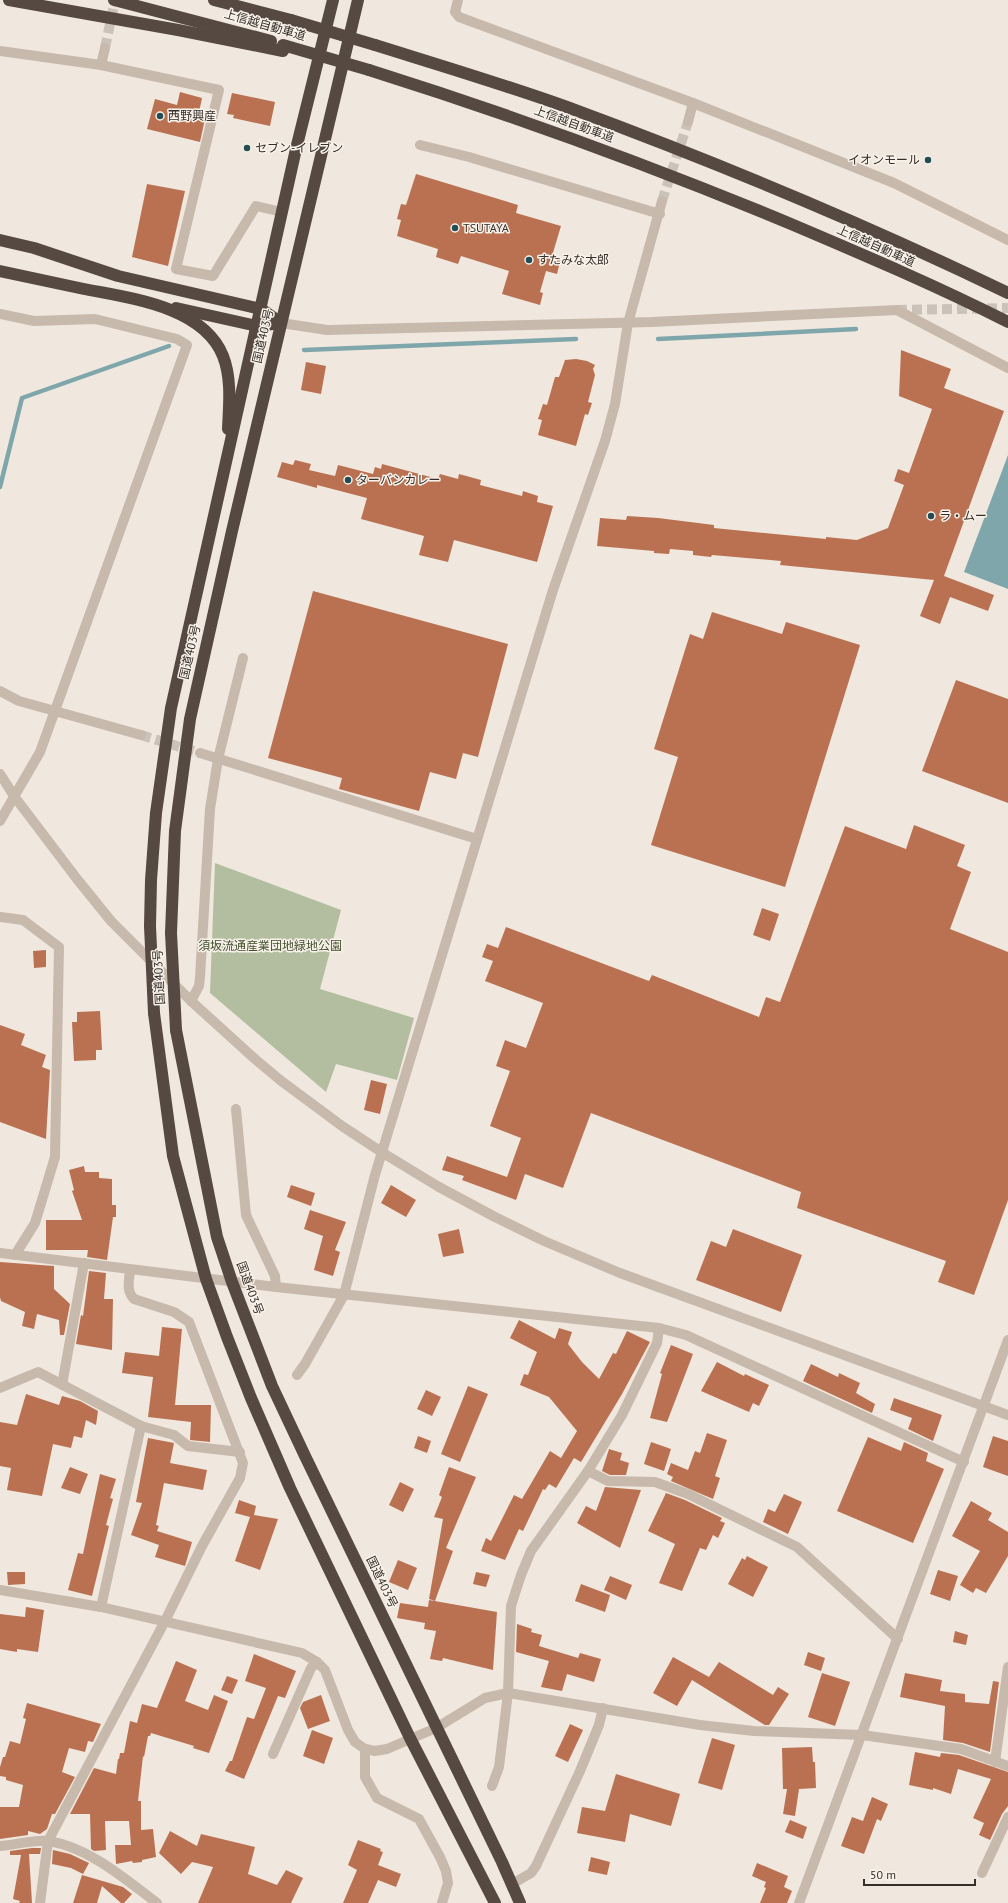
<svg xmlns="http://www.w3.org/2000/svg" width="1008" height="1903" font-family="'PT Sans','Noto Sans JP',sans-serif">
<rect width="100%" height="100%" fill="#f0e8de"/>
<path fill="#b2be9f" d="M215 863 341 910 320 989 414 1018 397 1080 336 1064 326 1092 210 993Z"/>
<path fill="#7fa6aa" d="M1008 455V589L964 572Z"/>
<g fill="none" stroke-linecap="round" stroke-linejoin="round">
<g stroke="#7fa6aa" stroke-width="4.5">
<path d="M658 339 856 329"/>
<path d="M304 350 576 339"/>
<path d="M0 487 22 398 169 346"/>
</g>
</g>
<g fill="#ba7152">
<path d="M180 92 202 98 198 117 205 119 200 142 147 129 155 99 177 105Z"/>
<path d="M232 93 275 102 270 126 233 118 234 115 227 114Z"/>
<path d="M416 174 518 205 516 213 561 226 552 256 561 258 557 274 546 271 540 292 543 293 540 305 502 294 509 271 461 256 458 264 436 257 438 249 397 236 401 220 397 219 401 204 406 205Z"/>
<path d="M147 184 185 191 168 266 132 257Z"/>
<path d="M901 350 951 369 944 388 1004 411 944 576 994 595 988 611 950 597 940 624 920 616 934 580 780 565 781 561 712 555 711 557 693 555V551L670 549 669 554 654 553V551L597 546 600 518 626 520 627 516 658 518 714 525V528L826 539V537L857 540 888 528 904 485 894 481 898 469 909 473 932 409 899 396Z"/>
<path d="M576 359 587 361 595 365 593 369 595 375 588 402 592 403 588 415 585 414 576 446 538 435 542 420 538 419 543 404 547 405 555 377H559L565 360Z"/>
<path d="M306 362 326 366 321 394 301 390Z"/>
<path d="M295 460 311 464 309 470 335 476 338 465 373 474 375 467 381 469 382 464 438 479 440 474 458 479 459 474 481 480 480 485 522 496 523 491 538 496 537 502 553 506 537 562 454 540 448 562 419 555 424 536 361 519 367 498 317 485V488L277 477 282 462 293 465Z"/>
<path d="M313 591 508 644 478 757 463 753 456 779 430 772 419 811 339 789 342 778 268 758Z"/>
<path d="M712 612 782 634 786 622 860 645 785 887 651 845 678 757 654 749 690 634 703 639Z"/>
<path d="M956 680 1008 699V803L922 771Z"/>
<path d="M914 825 965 845 957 866 971 872 950 929 1008 952V1200L974 1295 938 1282 946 1261 797 1208 801 1192 591 1113 563 1188 525 1174 516 1200 462 1180 464 1176 442 1170 447 1156 507 1177 521 1138 490 1126 510 1071 496 1066 505 1040 526 1048 543 1003 485 981 493 961 482 957 487 944 498 948 506 927 649 981 652 975 759 1017 766 997 780 1002 845 826 906 849Z"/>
<path d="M762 908 779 914 770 941 753 935Z"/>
<path d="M46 950V967L34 968 33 951Z"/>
<path d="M100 1011 102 1050H96V1060L74 1061 72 1022H77V1012Z"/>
<path d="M0 1025 25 1034 21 1045 46 1055 42 1067 50 1070 46 1139 0 1122Z"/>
<path d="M371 1080 387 1084 380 1114 364 1110Z"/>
<path d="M84 1166 85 1172H99V1178L112 1179V1205H116V1217H113L107 1260 87 1257 88 1250H46V1220H82L72 1191 74 1190 69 1170Z"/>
<path d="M291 1185 315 1193 311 1206 287 1197Z"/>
<path d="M391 1185 416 1200 406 1217 381 1203Z"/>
<path d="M310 1210 346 1222 335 1250 340 1252 333 1276 314 1270 323 1236 304 1229Z"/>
<path d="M459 1229 464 1253 443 1257 438 1234Z"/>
<path d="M733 1229 802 1255 781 1312 696 1280 711 1241 726 1247Z"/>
<path d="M0 1262 54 1266V1289L70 1304 64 1335H60L59 1320 37 1314 34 1329 22 1326 25 1312 1 1301 0 1297Z"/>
<path d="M89 1271 106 1273 104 1299H113L112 1350 76 1344 81 1315 83 1316Z"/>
<path d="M519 1320 555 1339 559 1328 572 1332 568 1344 582 1362 599 1379 613 1353 616 1354 627 1331 650 1342 622 1394 581 1462 574 1458 556 1488 549 1484 545 1490 543 1489 523 1531 519 1529 505 1560 481 1551 486 1538 491 1541 514 1495 522 1499 550 1451 561 1458 577 1431 549 1397 520 1385 524 1374 528 1375 537 1352 510 1338Z"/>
<path d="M162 1327 182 1329 175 1405H211L210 1442 190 1440 191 1422 148 1417 153 1377 122 1373 125 1352 159 1356Z"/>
<path d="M671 1345 693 1354 667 1422 650 1418 662 1374 660 1373Z"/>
<path d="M717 1362 744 1376 745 1374 769 1385 759 1406 753 1403 749 1412 701 1391Z"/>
<path d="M811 1364 838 1377 839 1373 860 1383 856 1393 875 1404 872 1413 803 1381Z"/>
<path d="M468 1386 488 1394 460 1462 441 1454Z"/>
<path d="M426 1390 441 1397 432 1416 417 1409Z"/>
<path d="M26 1394 59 1405 62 1396 80 1401 98 1411 96 1425 86 1420 82 1438 74 1436 71 1448 53 1444 42 1496 7 1490 11 1468 0 1466V1422L17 1425Z"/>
<path d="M894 1398 942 1415 933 1441 908 1429 912 1418 890 1410Z"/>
<path d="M707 1433 727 1440 715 1476 720 1478 713 1499 671 1481 673 1477 667 1474 671 1463 688 1470 695 1451 700 1453Z"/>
<path d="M418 1436 431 1441 427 1453 414 1448Z"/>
<path d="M993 1436 1008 1441V1476L983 1467Z"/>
<path d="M868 1437 901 1451 904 1442 928 1453 926 1461 944 1469 913 1543 837 1511Z"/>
<path d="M148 1438 174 1443 170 1463 207 1470 203 1490 164 1483 156 1525 159 1526 157 1531 192 1542 185 1566 155 1557 159 1545 131 1535 142 1503 136 1502Z"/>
<path d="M651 1442 671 1449 664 1471 644 1464Z"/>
<path d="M609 1449 622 1453 620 1460 629 1463 626 1475H610L602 1471Z"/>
<path d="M70 1467 88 1474 80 1494 61 1488Z"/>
<path d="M449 1467 476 1477 446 1548 453 1551 435 1601 429 1599 443 1519 434 1517 442 1497 439 1495Z"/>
<path d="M100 1474 116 1479 110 1498 113 1499 106 1525 109 1526 92 1596 68 1590 78 1553 83 1554Z"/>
<path d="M400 1482 414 1489 403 1512 389 1505Z"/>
<path d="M605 1487 641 1490 620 1548 577 1523 586 1506 596 1511Z"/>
<path d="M666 1493 685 1500 722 1518 720 1521 725 1523 718 1538 713 1535 706 1550 700 1548 682 1591 659 1583 675 1544 648 1531Z"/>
<path d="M784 1494 802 1502 788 1534 763 1522 768 1509 775 1512Z"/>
<path d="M239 1500 256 1506 254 1515 278 1519 260 1570 235 1561 250 1517 235 1513Z"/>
<path d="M971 1501 992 1513 988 1520 1008 1532V1556L986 1593 976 1588 973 1593 960 1585 980 1551 952 1536Z"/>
<path d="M747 1556 768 1567 753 1597 728 1584 742 1558 745 1560Z"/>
<path d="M398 1560 417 1568 408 1590 389 1582Z"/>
<path d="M938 1570 958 1576 950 1601 930 1594Z"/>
<path d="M7 1572H25V1584L8 1585Z"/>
<path d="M476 1572 490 1575 486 1587 473 1584Z"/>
<path d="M610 1576 632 1585 626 1600 604 1590Z"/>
<path d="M581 1584 610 1595 605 1612 575 1601Z"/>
<path d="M429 1600 497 1612 493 1670 443 1658 442 1661 430 1659 436 1631 424 1629 425 1623 397 1618 400 1603 428 1607Z"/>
<path d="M26 1607 44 1610 38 1652 17 1649V1652L0 1649V1614L25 1617Z"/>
<path d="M517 1624 532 1629 531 1632 542 1635 539 1646 578 1658 580 1653 601 1659 594 1682 567 1674 562 1691 541 1687 549 1661 516 1652Z"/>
<path d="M955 1631 968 1635 966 1645 953 1642Z"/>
<path d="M808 1652 825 1658 821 1671 804 1665Z"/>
<path d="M254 1654 296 1671 285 1698 278 1696 244 1779 225 1771 230 1761H232L247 1717 254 1719 266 1688 245 1681Z"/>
<path d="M673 1657 709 1677 719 1662 773 1695 778 1687 789 1694 769 1725H765L692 1680 677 1706 653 1693Z"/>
<path d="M176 1661 197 1670 185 1701 208 1710 214 1695 228 1701 209 1753 193 1748 194 1746 151 1733 150 1736H148L144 1757 143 1756 138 1801H141V1830L153 1829 156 1857 142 1860V1862L133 1863 132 1861 116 1864 115 1845H131L129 1821H105L106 1850 94 1851 91 1849 90 1814H70L94 1768 116 1774 118 1759H119L120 1753H124L130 1721 137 1723 142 1704 157 1708Z"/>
<path d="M822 1673 850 1682 835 1726 808 1717Z"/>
<path d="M905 1673 942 1680 940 1691 965 1694V1702L989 1704 993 1681 999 1682 990 1752 963 1743 943 1740 945 1706 900 1697Z"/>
<path d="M227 1676 238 1680 232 1694 221 1690Z"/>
<path d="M321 1695 330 1721 308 1729 300 1708 303 1702Z"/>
<path d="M27 1703 101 1724 93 1742 88 1741 85 1752 69 1748 62 1772 75 1777 55 1814H52L47 1829 40 1834 28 1831V1835L0 1839V1807H19L23 1785 6 1780V1777L0 1776V1767L3 1757H5L10 1741 20 1744 26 1719 23 1718Z"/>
<path d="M570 1724 583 1730 568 1762 555 1756Z"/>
<path d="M312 1730 333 1738 324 1764 303 1756Z"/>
<path d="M712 1738 735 1745 722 1790 698 1783Z"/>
<path d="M812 1747 813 1762H815L816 1788 799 1789 795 1816 783 1814 787 1789H783L782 1748Z"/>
<path d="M915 1752 940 1757 941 1753 959 1755 1008 1772V1806L1002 1814 990 1840 979 1835 984 1823 973 1818 991 1779 958 1769 951 1794 933 1788V1790L909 1785Z"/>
<path d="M616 1774 680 1794 671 1826 630 1814 625 1842 577 1833 582 1807 605 1811Z"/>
<path d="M872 1797 888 1804 881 1821 877 1819 864 1854 841 1846 852 1817 863 1821Z"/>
<path d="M790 1820 807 1827 803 1839 785 1832Z"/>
<path d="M170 1831 197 1846 201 1834 255 1847 248 1874 277 1885 286 1870 303 1878 291 1903H198L213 1867 192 1862 181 1874 159 1853Z"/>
<path d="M358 1840 381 1849 380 1851 383 1852 378 1865 401 1874 396 1887 378 1880 368 1903H343L357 1870 348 1865Z"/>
<path d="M32 1848H41L40 1854H29L32 1903H19L20 1901 13 1899 21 1855H10V1851Z"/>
<path d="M53 1850 70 1854 89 1863 83 1874 71 1868 52 1864Z"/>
<path d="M591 1857 610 1862 607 1875 588 1871Z"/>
<path d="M757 1863 788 1876 784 1887 792 1891 787 1903H760L766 1888 764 1887 766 1882 752 1876Z"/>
<path d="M82 1875 123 1887 132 1894 124 1903H121L102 1886 97 1903H73Z"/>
</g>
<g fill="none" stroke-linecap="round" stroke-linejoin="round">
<g stroke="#cbc3ba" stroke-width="10" stroke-dasharray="10 5" stroke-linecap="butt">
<path d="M105 48 115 0"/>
<path d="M662 201 688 122"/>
<path d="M897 310 1008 308"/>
<path d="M141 735 200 753"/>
</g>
<g stroke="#c7b9ab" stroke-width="10">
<path d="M458 0 455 12 459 17 693 103 894 183 1008 240"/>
<path d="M0 51 101 65 219 90 176 269 213 276 256 206 282 212"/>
<path d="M101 65 105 48"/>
<path d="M688 122 693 103"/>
<path d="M420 145 469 157 660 214"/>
<path d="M0 314 34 321 95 319 177 339 187 345 40 752 0 821"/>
<path d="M281 323 327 330 652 322 897 310 1008 368"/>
<path d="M0 691 19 701 141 735"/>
<path d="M200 753 477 839"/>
<path d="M0 774 14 796 77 879 111 921 191 1001 255 1059 280 1080 342 1126 383 1153 439 1187 495 1217 544 1241 620 1273 1008 1415"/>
<path d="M0 917 23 920 59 947 55 1157 35 1223 15 1255"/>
<path d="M191 1001 199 986 200 977 210 809 218 759 243 658"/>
<path d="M236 1109 246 1215 275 1276 276 1287"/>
<path d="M0 1253 276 1287 659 1328 686 1335 964 1462"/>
<path d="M297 1375 305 1364 344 1295 375 1175 553 590 605 441 615 404 628 323 662 201"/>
<path d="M62 1385 84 1263"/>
<path d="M0 1388 38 1372 141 1426 174 1435 188 1446 240 1452"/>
<path d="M588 1471 608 1481 655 1482 688 1494 797 1547 898 1639"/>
<path d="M0 1590 101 1607 302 1653 317 1662 325 1670 348 1730 355 1742 365 1749 375 1751 387 1749 436 1728 485 1698 508 1693 700 1725 754 1731 862 1735 961 1749 1008 1766"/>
<path d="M101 1607 141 1426"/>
<path d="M365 1749V1777L377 1798 419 1819 440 1857 446 1871 448 1883 442 1903"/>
<path d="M273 1754 311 1668 317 1662"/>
<path d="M995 1762 1008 1667"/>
<path d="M492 1786 499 1767 508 1693 511 1606 521 1575 531 1551 588 1471 622 1415 657 1343 659 1328"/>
<path d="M0 1846C14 1845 36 1839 49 1841 90 1848 125 1879 157 1903"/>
<path d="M982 1873 1008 1817"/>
<path d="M512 1884 531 1873 536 1866 580 1771 599 1725 603 1708"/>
<path d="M40 1903 48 1841 165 1621 202 1546 240 1478 243 1463 189 1322 174 1312 134 1299C126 1291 129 1281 130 1270"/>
<path d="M799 1903 1008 1340"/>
</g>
<g stroke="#554941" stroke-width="12">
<path d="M9 0 178 30 283 51"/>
<path d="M114 0 271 41"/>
<path d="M214 0 291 20"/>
<path d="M375 45C439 65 503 84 567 107 716 162 865 224 1008 293"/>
<path d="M369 70C512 115 652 166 791 224 864 255 937 286 1008 322"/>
<path d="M0 240 34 248 118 276 261 309 281 323"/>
<path d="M0 271C28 277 56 283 84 289 129 298 203 306 223 356 232 379 229 405 228 429"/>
<path d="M176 308 257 326 281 323"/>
<path d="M150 926 151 880 156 813 171 708 296 149 333 0"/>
<path d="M171 933 175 831 190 719 232 531 358 0"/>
<path d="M154 1013 173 1156 206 1279 227 1337 251 1398 290 1488 410 1738 495 1903"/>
<path d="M176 1030 217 1237 232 1282 272 1386 305 1456 502 1862 520 1903"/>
</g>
<g stroke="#554941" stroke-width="12">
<path d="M291 20 375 45"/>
<path d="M283 45 369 70"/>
<path d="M150 926 154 1013"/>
<path d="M171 933 176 1030"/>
</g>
</g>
<g fill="#234d53" stroke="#f8f2ea" stroke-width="1.5">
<circle cx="160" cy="116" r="4"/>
<circle cx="247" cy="148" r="4"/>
<circle cx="928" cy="160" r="4"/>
<circle cx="455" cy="228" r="4"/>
<circle cx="529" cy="260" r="4"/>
<circle cx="348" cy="480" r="4"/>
<circle cx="931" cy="516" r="4"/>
</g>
<g text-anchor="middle" stroke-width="3" stroke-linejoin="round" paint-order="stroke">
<g font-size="12" fill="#352e29" stroke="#f8f2ea">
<text transform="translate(265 25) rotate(16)" y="4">上信越自動車道</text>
<text transform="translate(574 124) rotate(20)" y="4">上信越自動車道</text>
<text transform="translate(876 246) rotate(24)" y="4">上信越自動車道</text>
<text transform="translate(263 336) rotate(-77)" y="4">国道403号</text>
<text transform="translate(190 652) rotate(-77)" y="4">国道403号</text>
<text transform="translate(159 977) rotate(-93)" y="4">国道403号</text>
<text transform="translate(250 1288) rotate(70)" y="4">国道403号</text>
<text transform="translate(382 1582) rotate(64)" y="4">国道403号</text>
</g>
<g font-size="12" fill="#352e29" stroke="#f8f2ea" text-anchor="start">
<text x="168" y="120">西野興産</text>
<text x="255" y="152">セブン-イレブン</text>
<text x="920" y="164" text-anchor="end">イオンモール</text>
<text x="463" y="232">TSUTAYA</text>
<text x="537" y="264">すたみな太郎</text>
<text x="356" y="484">ターバンカレー</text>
<text x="939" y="520">ラ・ムー</text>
</g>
<g font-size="12" fill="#43512f" stroke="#f8f2ea">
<text x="270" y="950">須坂流通産業団地緑地公園</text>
</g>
</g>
<path d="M864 1879v6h111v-6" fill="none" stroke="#352e29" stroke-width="2"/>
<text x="870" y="1879" font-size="12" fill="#352e29" stroke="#f8f2ea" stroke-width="3" paint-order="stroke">50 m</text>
</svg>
